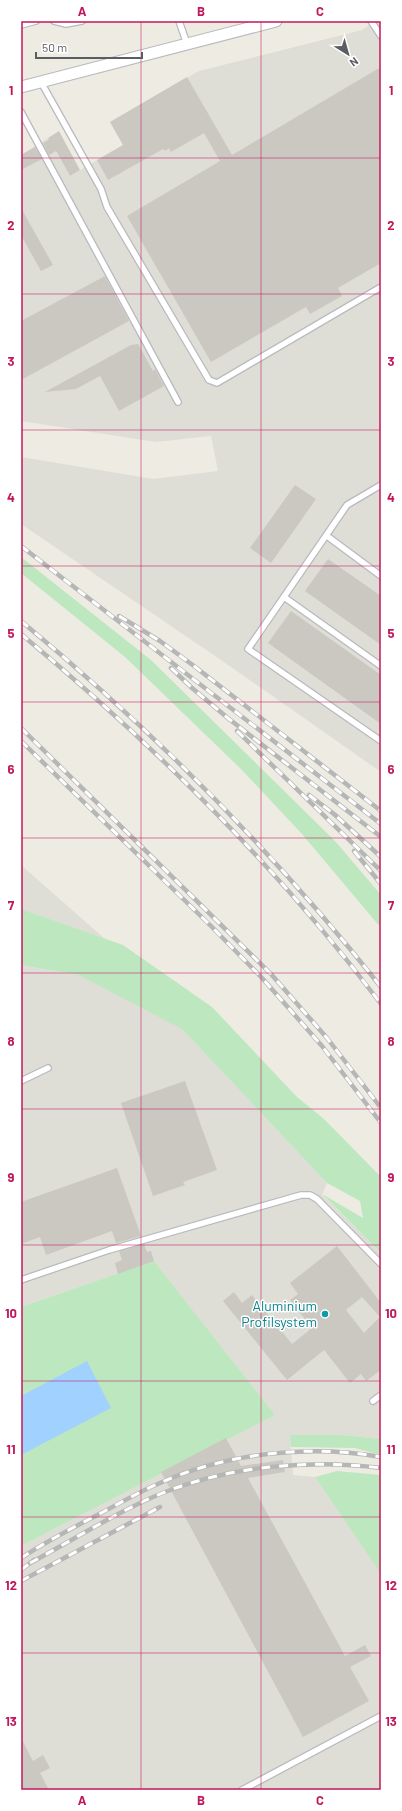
<svg xmlns="http://www.w3.org/2000/svg" width="402" height="1811" font-family="Barlow,sans-serif">
<rect width="100%" height="100%" fill="#eeece2"/>
<g fill="#deddd6">
<path d="M376 21H381V772L221 660 21 524V457L153 479 218 471 211 436 156 442 21 421V155L48 138 70 176 123 145 110 122 199 71 362 30Z"/>
<path d="M21 865 105 939 21 909Z"/>
<path d="M21 965 79 975 126 994 182 1029 327 1183 322 1195 381 1253V1439L342 1435H290L293 1475 315 1477 381 1574V1790H21V1546L275 1415 154 1261 21 1307Z"/>
</g>
<g fill="#bde7be">
<path d="M21 557 151 660 335 841 381 895V928L302 834 243 771 125 657 21 573Z"/>
<path d="M21 909 123 945 212 1007 297 1097 324 1119 381 1177V1253L322 1194 363 1218 360 1201 327 1183 182 1029 79 975 21 965Z"/>
<path d="M154 1261 275 1415 21 1546V1307Z"/>
<path d="M290 1435H342L381 1439V1455L355 1448 291 1447Z"/>
<path d="M337 1471 381 1475V1574L315 1477Z"/>
</g>
<path fill="#a1d2ff" d="M87 1361 111 1408 21 1455V1396Z"/>
<g fill="#cbc8c1" fill-rule="evenodd">
<path d="M381 67V263L338 288 342 296 310 314 306 307 211 362 127 216 220 161 204 133 171 152 169 148 165 151 163 149 108 180 97 160 123 145 110 122 187 77 232 155Z"/>
<path d="M59 131 80 170 70 176 56 151 49 155 43 143 49 140 48 138Z"/>
<path d="M35 147 42 159 21 170V155Z"/>
<path d="M21 208 53 265 41 271 21 235Z"/>
<path d="M105 276 129 321 21 380V321Z"/>
<path d="M138 344 153 371 155 369 164 386 119 411 100 376 76 389 45 392 131 345Z"/>
<path d="M295 485 316 499 271 563 250 548Z"/>
<path d="M328 559 381 596V645L305 591Z"/>
<path d="M291 611 381 675V724L268 643Z"/>
<path d="M185 1081 217 1170 183 1182 185 1185 153 1196 121 1103Z"/>
<path d="M117 1168 141 1236 116 1243 112 1231 46 1255 40 1237 21 1244V1202Z"/>
<path d="M144 1244 147 1252 151 1251 154 1261 118 1274 115 1263 122 1260 119 1251Z"/>
<path d="M337 1246 381 1303V1370L366 1381 361 1374 350 1383 324 1350 287 1380 223 1301 234 1292 242 1303 252 1295 292 1344 312 1328 290 1300 298 1294 290 1283ZM362 1297 380 1317 364 1333 346 1310Z"/>
<path d="M226 1438 241 1466 283 1460 285 1472 248 1478 345 1656 365 1645 371 1656 350 1667 369 1701 303 1737 161 1472Z"/>
<path d="M21 1738 33 1761 43 1755 50 1768 40 1773 49 1790H21Z"/>
</g>
<g fill="none" stroke-linecap="round" stroke-linejoin="round">
<defs>
<g id="service">
<path d="M54 21 66 24 82 21"/>
<path d="M179 21 187 44"/>
<path d="M371 21 381 36"/>
<path d="M21 25 36 21"/>
<path d="M41 82 101 189 107 207 209 380 217 383 381 287"/>
<path d="M21 112 178 402"/>
<path d="M381 485 347 505 248 649 381 741"/>
<path d="M327 536 381 576"/>
<path d="M284 597 381 666"/>
<path d="M21 1081 48 1068"/>
<path d="M21 1280 109 1250 301 1195H310L317 1199 381 1264"/>
<path d="M373 1401 381 1395"/>
<path d="M242 1790 381 1716"/>
</g>
<path id="minor" d="M21 87 276 21"/>
</defs>
<use href="#service" stroke="#b7babf" stroke-width="8"/>
<use href="#minor" stroke="#b7babf" stroke-width="13"/>
<use href="#service" stroke="#fff" stroke-width="5.5"/>
<use href="#minor" stroke="#fff" stroke-width="11"/>
<defs>
<g id="rail">
<path d="M21 546 381 824"/>
<path d="M119 616 160 641 194 666 381 811"/>
<path d="M21 621C155 732 273 851 381 987"/>
<path d="M21 634C153 744 277 866 381 1004"/>
<path d="M171 668 192 688 229 719 381 837"/>
<path d="M21 728 271 974 327 1038 381 1108"/>
<path d="M237 731 381 871"/>
<path d="M21 741 211 926 263 979 322 1046 381 1123"/>
<path d="M309 795 334 814 381 857"/>
<path d="M354 851 381 884"/>
<path d="M21 1558C47 1541 76 1526 103 1512 122 1502 141 1491 160 1483 226 1453 310 1444 381 1457"/>
<path d="M30 1563C75 1539 118 1511 165 1492 231 1466 311 1459 381 1468"/>
<path d="M21 1570 34 1560"/>
<path d="M21 1581 160 1507"/>
</g>
</defs>
<use href="#rail" stroke="#b5b6b6" stroke-width="4.5"/>
<use href="#rail" stroke="#fff" stroke-width="3" stroke-dasharray="9" stroke-linecap="butt"/>
</g>
<path fill="none" stroke="#c2185b" stroke-width="1" stroke-opacity="0.55" d="M141 21V1790M261 21V1790M21 158H381M21 294H381M21 430H381M21 566H381M21 702H381M21 838H381M21 973H381M21 1109H381M21 1245H381M21 1381H381M21 1517H381M21 1653H381"/>
<circle fill="#0f9aa8" stroke="#fff" stroke-width="1.5" cx="325" cy="1314" r="4"/>
<g text-anchor="middle" stroke-width="3" stroke-linejoin="round" paint-order="stroke">
<g font-size="14" fill="#0d838f" stroke="#fff" text-anchor="end">
<text x="317" y="1311">Aluminium<tspan x="317" dy="16">Profilsystem</tspan></text>
</g>
</g>
<rect width="402" height="1811" fill="none" stroke="#ffffff" stroke-width="44"/>
<g transform="translate(348 54) rotate(143)" stroke="#ffffff" stroke-width="3" paint-order="stroke">
<path d="M0-3L7 15L0 10L-7 15Z" fill="#5a5e63"/>
<text y="-6" font-size="11" font-weight="bold" text-anchor="middle" fill="#5a5e63">N</text>
</g>
<path d="M36 52v6h106v-6" fill="none" stroke="#5a5e63" stroke-width="2"/>
<text x="42" y="52" font-size="12" fill="#5a5e63" stroke="#ffffff" stroke-width="3" paint-order="stroke">50 m</text>
<rect x="22" y="22" width="358" height="1767" fill="none" stroke="#c2185b" stroke-width="1.5"/>
<g font-size="13" text-anchor="middle" font-weight="bold" fill="#c2185b">
<text x="82" y="16">A</text>
<text x="201" y="16">B</text>
<text x="320" y="16">C</text>
<text x="11" y="95">1</text>
<text x="391" y="95">1</text>
<text x="11" y="230">2</text>
<text x="391" y="230">2</text>
<text x="11" y="366">3</text>
<text x="391" y="366">3</text>
<text x="11" y="502">4</text>
<text x="391" y="502">4</text>
<text x="11" y="638">5</text>
<text x="391" y="638">5</text>
<text x="11" y="774">6</text>
<text x="391" y="774">6</text>
<text x="11" y="910">7</text>
<text x="391" y="910">7</text>
<text x="11" y="1046">8</text>
<text x="391" y="1046">8</text>
<text x="11" y="1182">9</text>
<text x="391" y="1182">9</text>
<text x="11" y="1318">10</text>
<text x="391" y="1318">10</text>
<text x="11" y="1454">11</text>
<text x="391" y="1454">11</text>
<text x="11" y="1590">12</text>
<text x="391" y="1590">12</text>
<text x="11" y="1726">13</text>
<text x="391" y="1726">13</text>
<text x="82" y="1805">A</text>
<text x="201" y="1805">B</text>
<text x="320" y="1805">C</text>
</g>
</svg>
